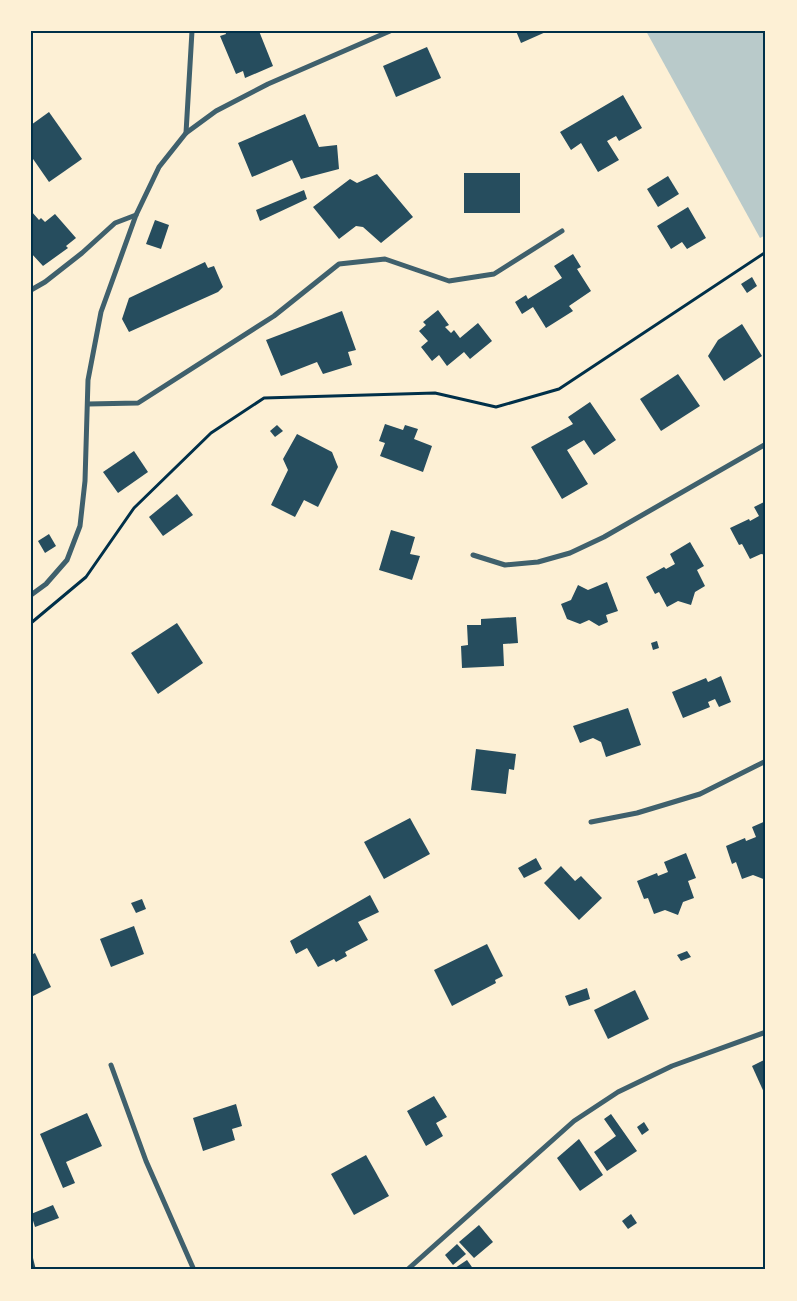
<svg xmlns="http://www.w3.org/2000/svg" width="797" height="1301" font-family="Signika,sans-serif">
<rect width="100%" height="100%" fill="#fdf0d5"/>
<path fill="#b9caca" d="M646 31H766V235L760 238Z"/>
<g fill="#264d5e">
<path d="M225 31H259L273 66 245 78 243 71 236 74 220 36 226 34Z"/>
<path d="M516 31H548L521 43Z"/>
<path d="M427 47 441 78 396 97 383 66Z"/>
<path d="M623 95 642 128 619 141 616 136 607 141 619 160 598 172 581 143 571 150 560 132Z"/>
<path d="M49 112 82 159 49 182 31 156V125Z"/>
<path d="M305 114 319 147 337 145 339 169 301 179 292 160 252 177 238 143Z"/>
<rect x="464" y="173" width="56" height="40"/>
<path d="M377 174 413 217 381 243 363 227 356 226 339 239 313 207 350 179 357 183Z"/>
<path d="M668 176 679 194 658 207 647 189Z"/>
<path d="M304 190 307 199 260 221 256 210Z"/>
<path d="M688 207 706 238 687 249 682 242 671 249 657 226Z"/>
<path d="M31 211 39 220 41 218 45 222 55 214 76 238 66 246 68 248 43 266 31 253Z"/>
<path d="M155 220 169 225 161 249 146 244Z"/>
<path d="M573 254 581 267 577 269 591 291 569 306 573 311 546 328 533 307 522 314 515 302 526 295 528 299 562 278 554 266Z"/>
<path d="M205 262 208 268 214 266 223 287 218 292 129 332 122 319 129 298Z"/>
<path d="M752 277 757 286 747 293 741 284Z"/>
<path d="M438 310 449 325 445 327 451 333 454 330 460 338 478 323 492 341 470 359 464 352 447 366 439 355 432 361 421 347 428 341 419 331 426 325 423 322Z"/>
<path d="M342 311 356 350 348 352 352 365 323 374 317 362 281 376 266 340Z"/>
<path d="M742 324 762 356 724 381 708 356 718 340Z"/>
<path d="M678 374 700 406 661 431 640 399Z"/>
<path d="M590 402 616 440 594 455 584 440 567 450 588 484 562 499 531 447 573 424 568 417Z"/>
<path d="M385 424 403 430 405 425 418 429 414 439 432 446 423 472 380 456 385 443 379 441Z"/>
<path d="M277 425 283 431 275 437 270 431Z"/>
<path d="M297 434 332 452 338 467 318 507 304 500 295 517 271 505 288 470 283 459Z"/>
<path d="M134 451 148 472 118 493 103 472Z"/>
<path d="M177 494 193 515 163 536 149 517Z"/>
<path d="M766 501V555L761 554 750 559 742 544 739 545 730 528 749 519 750 521 759 516 754 507Z"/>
<path d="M391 530 415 537 410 554 420 556 412 580 379 570Z"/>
<path d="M49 534 56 546 45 553 38 541Z"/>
<path d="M690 542 704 566 697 570 705 586 695 592 691 605 678 601 667 607 659 592 655 594 646 577 664 567 666 569 675 564 670 554Z"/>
<path d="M607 582 618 611 606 615 608 622 599 626 589 620 580 624 567 619 561 604 571 600 578 585 588 590Z"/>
<path d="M516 617 518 643 503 644 504 666 462 668 461 646 468 645 467 625H481V619Z"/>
<path d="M177 623 203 663 158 694 131 653Z"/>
<path d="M657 641 659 648 653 650 651 643Z"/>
<path d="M721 676 731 702 719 707 715 699 708 702 710 707 683 718 672 692 706 678 708 682Z"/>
<path d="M628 708 641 745 606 757 601 742 593 738 580 743 573 726Z"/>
<path d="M476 749 516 754 514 770 509 769 506 794 471 790Z"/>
<path d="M410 818 430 854 384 879 364 842Z"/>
<path d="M766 821V880L753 875 742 879 736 862 732 864 726 846 745 838 746 841 756 837 752 827Z"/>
<path d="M686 853 696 878 688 881 694 898 683 902 678 915 665 910 654 914 648 898 644 899 637 881 657 873 658 876 668 872 664 862Z"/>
<path d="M536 858 542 869 524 878 518 868Z"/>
<path d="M561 866 575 881 581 876 602 898 579 920 544 883Z"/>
<path d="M370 895 379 912 358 922 368 940 345 952 347 956 336 962 334 959 318 967 307 948 296 954 290 941Z"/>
<path d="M142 899 146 909 136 913 131 903Z"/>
<path d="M134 926 144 954 111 967 100 939Z"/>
<path d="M487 944 503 976 495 980 496 983 452 1006 434 970Z"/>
<path d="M687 951 691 957 681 961 677 955Z"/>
<path d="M35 953 51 987 31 997V955Z"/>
<path d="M587 988 590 999 569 1006 565 996Z"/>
<path d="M635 990 649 1019 608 1039 594 1010Z"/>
<path d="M766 1059V1097L752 1066Z"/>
<path d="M434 1096 447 1117 436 1123 443 1136 426 1146 407 1111Z"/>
<path d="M236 1104 242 1126 232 1129 235 1140 203 1151 193 1118Z"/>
<path d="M87 1113 102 1146 66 1162 75 1183 63 1188 40 1134Z"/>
<path d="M611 1114 637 1151 607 1171 594 1152 616 1136 604 1119Z"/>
<path d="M644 1122 649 1130 642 1135 637 1127Z"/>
<path d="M579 1139 603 1175 580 1191 557 1158Z"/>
<path d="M366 1155 389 1196 354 1215 331 1174Z"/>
<path d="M53 1205 59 1218 35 1227 31 1214Z"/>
<path d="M631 1214 637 1223 628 1229 622 1221Z"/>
<path d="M479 1225 493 1242 474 1258 459 1242Z"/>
<path d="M457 1244 466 1254 453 1265 445 1255Z"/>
<path d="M31 1254H32L36 1270H31Z"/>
<path d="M467 1260 474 1270H452Z"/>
</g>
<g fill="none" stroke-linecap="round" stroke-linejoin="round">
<path stroke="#003049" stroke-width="3" d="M31 623 86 577 134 508 211 433 264 398 435 393 496 407 559 389 766 252"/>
<g stroke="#3f606c" stroke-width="5">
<path d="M186 133 192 31"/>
<path d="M31 290 45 282 82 253 115 223 136 215"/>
<path d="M88 404 138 403 274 316 339 264 385 259 449 281 494 274 562 231"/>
<path d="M473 555 505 565 538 562 570 553 604 537 766 444"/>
<path d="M31 595 46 584 67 560 80 526 85 481 88 380 101 312 136 215 159 167 186 133 216 111 268 84 390 31"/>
<path d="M591 822 637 813 700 794 766 761"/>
<path d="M111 1065 146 1161 194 1270"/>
<path d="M407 1270 574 1121 618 1092 672 1066 766 1032"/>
</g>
</g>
<rect width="797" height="1301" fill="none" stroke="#fdf0d5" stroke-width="65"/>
<rect x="32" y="32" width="732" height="1236" fill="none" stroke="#003049" stroke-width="2"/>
</svg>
